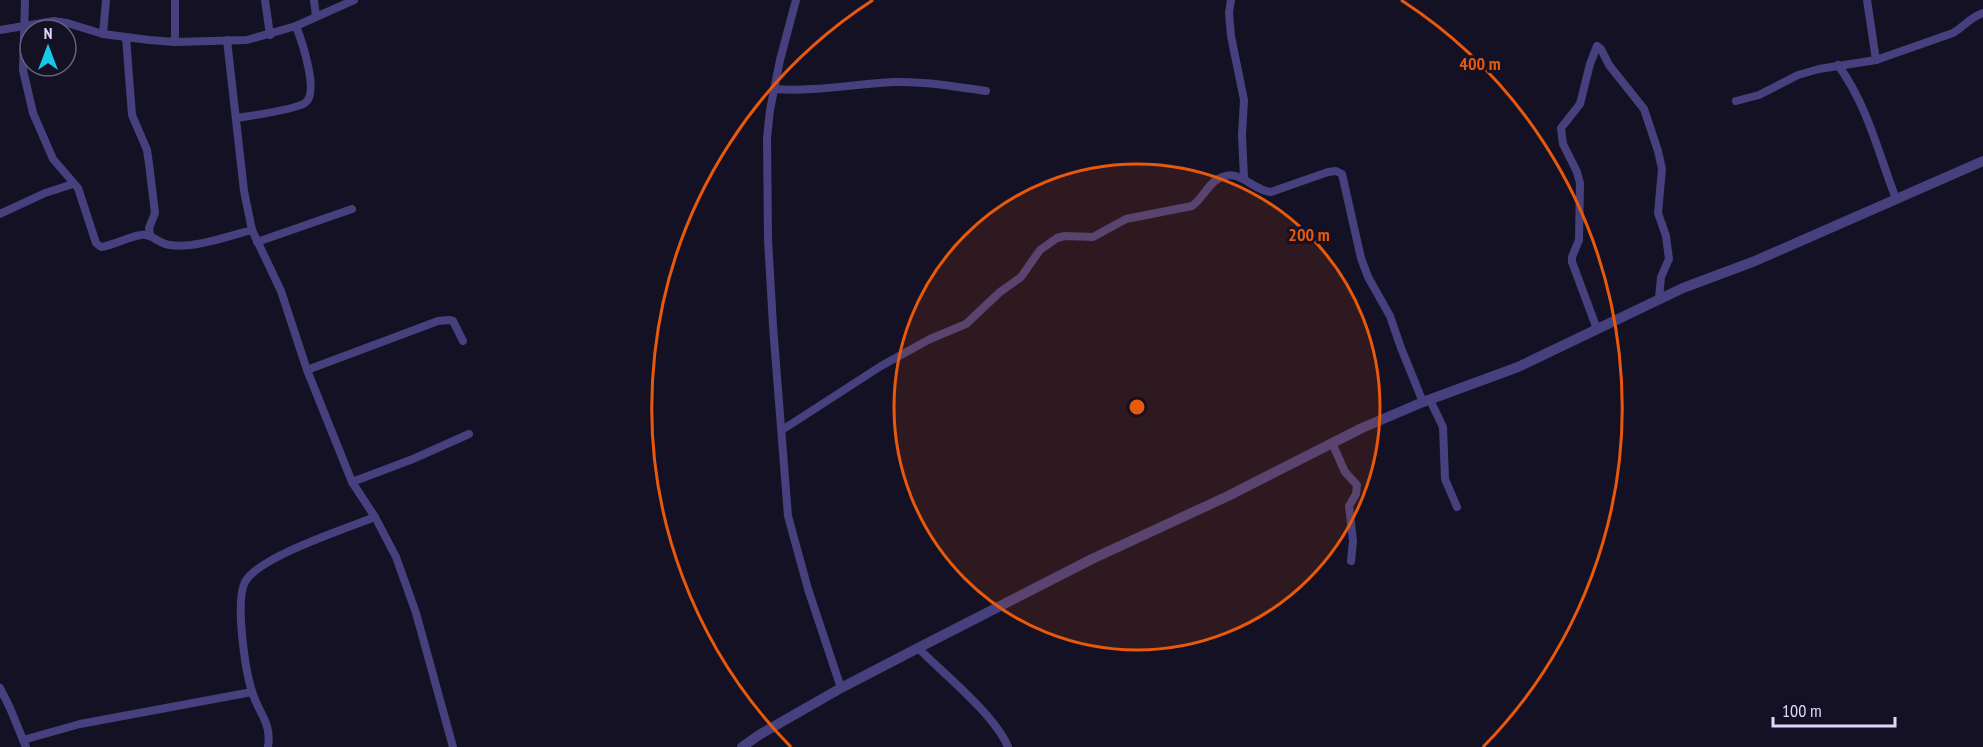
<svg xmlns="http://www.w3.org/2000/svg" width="1983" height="747" font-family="'PT Sans Narrow',sans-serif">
<rect width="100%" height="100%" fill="#151124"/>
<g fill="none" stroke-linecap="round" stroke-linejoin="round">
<g stroke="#46417e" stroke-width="8">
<path d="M25 0 23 70 33 113 53 159 78 188 96 243 101 247C115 245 127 237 141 235 152 233 158 244 170 245 193 249 229 236 252 230L244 191 227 40"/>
<path d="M265 0 270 35"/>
<path d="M314 0 316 16"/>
<path d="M796 0 780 60 770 110 767 138 768 239 773 326 788 516 808 589 841 688"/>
<path d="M1231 0 1229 13 1231 36 1244 100 1242 135 1244 178"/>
<path d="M1867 0 1876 60"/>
<path d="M0 30 54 21 67 23 103 34 149 40 175 42 247 40 296 26 354 0"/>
<path d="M103 34 106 0"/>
<path d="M126 37 132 115 147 150 149 164 155 213 149 228 150 235"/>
<path d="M175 42V0"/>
<path d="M1838 65C1867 104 1879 155 1896 199"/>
<path d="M774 89C814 92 854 84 894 82 925 81 956 87 986 91"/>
<path d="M1736 101 1759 95 1798 75 1819 69 1876 60 1953 33C1964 27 1970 17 1983 13"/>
<path d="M236 118C250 116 296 109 305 103 320 93 301 39 296 26"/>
<path d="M0 214 45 193 73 184"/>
<path d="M252 230 281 291 307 370 352 482 375 517 396 557 416 613 453 747"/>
<path d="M257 242 352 209"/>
<path d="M1597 329 1572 262V257L1579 240 1580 183 1577 172 1563 144 1561 128 1580 104 1590 64 1597 46 1601 49 1609 65 1644 109 1658 151 1662 169 1658 213 1666 236 1669 259 1661 277 1659 298"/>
<path d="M307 370 438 321 449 320 453 321 463 341"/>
<path d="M1430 400 1443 427 1445 479 1457 507"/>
<path d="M782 430 881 366 930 339 966 324 1000 292 1021 277 1040 250 1057 238 1065 236 1093 237 1126 219 1192 206C1202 199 1206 188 1215 181 1238 164 1250 190 1271 192L1328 172 1336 171 1342 174 1361 258 1368 277 1390 316 1401 348 1423 402"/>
<path d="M1332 443 1345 472 1357 485 1356 494 1349 506 1353 541 1351 561"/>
<path d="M352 482 413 459 469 434"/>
<path d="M918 648C944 674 995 715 1008 747"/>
<path d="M0 688 10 708 26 747"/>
<path d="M23 740 80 724 252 692"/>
<path d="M268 747C272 722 258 713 252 691 245 670 235 601 245 582 258 557 347 528 375 517"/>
</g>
<path stroke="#46417e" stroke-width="10" d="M742 747 759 735 841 688 918 648 1092 559 1228 496 1362 428 1423 402 1518 367 1683 288 1755 261 1983 161"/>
</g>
<circle cx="1137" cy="407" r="243" fill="#e8590c" fill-opacity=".12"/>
<g fill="none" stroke="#e8590c" stroke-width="3">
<circle cx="1137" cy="407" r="243"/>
<path d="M791 747A485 485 0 0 1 873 0M1401 0A485 485 0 0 1 1483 747"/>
</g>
<circle cx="1137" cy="407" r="9" fill="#e8590c" stroke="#151124" stroke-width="3"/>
<g font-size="18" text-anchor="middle" font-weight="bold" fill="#e8590c" stroke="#151124" stroke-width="6" stroke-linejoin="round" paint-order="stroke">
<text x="1480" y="70">400 m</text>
<text x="1309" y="241">200 m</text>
</g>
<g transform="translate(48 48)"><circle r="28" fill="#151124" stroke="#65617a" stroke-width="1.5"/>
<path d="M0-4.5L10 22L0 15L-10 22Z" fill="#18c9e7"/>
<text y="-9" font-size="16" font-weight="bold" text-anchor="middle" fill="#ded8fb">N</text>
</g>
<path d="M1773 717v9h122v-9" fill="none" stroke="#ded8fb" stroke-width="3"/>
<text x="1782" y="717" font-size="18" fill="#ded8fb" stroke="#151124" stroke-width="4.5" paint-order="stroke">100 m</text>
</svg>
